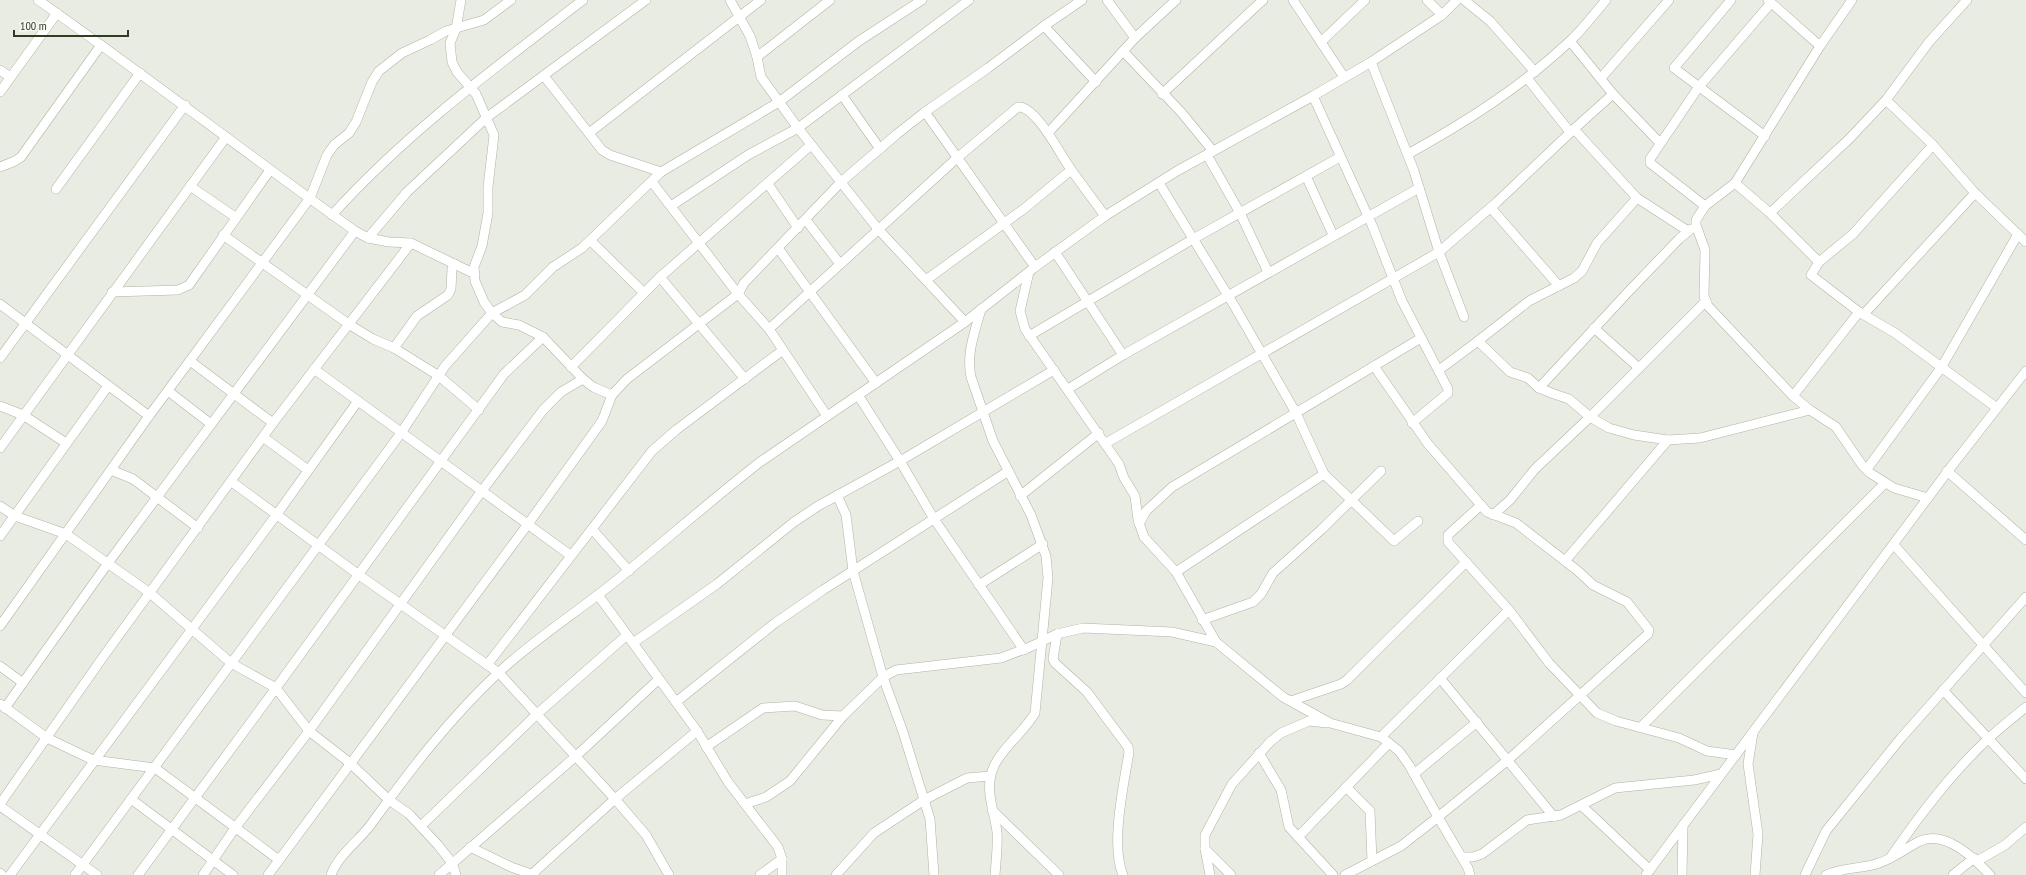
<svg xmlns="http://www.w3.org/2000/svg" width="2026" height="875" font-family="'PT Sans Narrow',sans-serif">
<rect width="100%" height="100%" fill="#e9ece2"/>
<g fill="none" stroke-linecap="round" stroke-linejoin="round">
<defs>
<g id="minor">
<path d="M38 0C145 75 248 155 355 231L368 238 389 242 411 243 475 274"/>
<path d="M461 0 456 29 450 43 452 62 457 72 476 94 494 135 488 187V213L482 246 474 267 475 281 484 302 492 313 502 322 519 325 543 337 583 379 593 387 612 395"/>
<path d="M730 0 750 36 757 57 761 77 798 128 878 229 965 322"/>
<path d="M1107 0 1135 38"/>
<path d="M1293 0 1344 77"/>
<path d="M1427 0 1442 15"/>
<path d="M1464 0 1490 21 1535 72"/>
<path d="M1731 0 1674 68 1765 136"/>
<path d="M1768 0 1820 46"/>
<path d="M1852 0 1820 46 1735 183 1705 206 1696 220V225L1705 250 1704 296 1708 306 1793 396 1810 410 1836 427 1862 465 1870 473 1894 488 1928 498"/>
<path d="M1044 26 1096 82"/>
<path d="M1570 41 1613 94 1660 143"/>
<path d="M1321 42 1365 0"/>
<path d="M1123 51 1181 112 1213 151"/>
<path d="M757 57 830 0"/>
<path d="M1371 62 1414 171 1439 252 1464 317"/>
<path d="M0 70 10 77"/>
<path d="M544 76 602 150 610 155 661 172"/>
<path d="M1527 78 1570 132"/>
<path d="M1601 78 1669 0"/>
<path d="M0 92 57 13"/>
<path d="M1162 94 1263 0"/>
<path d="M842 95 880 149"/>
<path d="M1313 96 1372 225 1402 301 1448 389V393L1412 423"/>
<path d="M1886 100 1933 145 1975 193 2026 242"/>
<path d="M925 112 1035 267"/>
<path d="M1574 129 1613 94"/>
<path d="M589 133 761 0"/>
<path d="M1048 133 1135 38 1176 0"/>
<path d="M1933 145 1853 234 1819 262 1811 275 1859 312 1895 333 1997 408"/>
<path d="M1408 154C1466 122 1521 87 1570 41 1583 29 1594 14 1606 0"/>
<path d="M1207 155 1240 213 1268 272"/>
<path d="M0 167 15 161 21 157 101 45"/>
<path d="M1306 176 1333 235"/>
<path d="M652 182 738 294 769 329 827 416"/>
<path d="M1159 183 1235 307 1296 413 1324 474 1394 541 1418 521"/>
<path d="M1735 183 1770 213 1819 262"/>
<path d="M768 184 798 228"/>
<path d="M190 186 235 217"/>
<path d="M56 189 140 73"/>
<path d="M671 206 748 155 798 128 969 0"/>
<path d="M1705 206 1650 163V159L1698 88 1771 3"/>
<path d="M1491 208 1559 286"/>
<path d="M1770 213 1849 139 1886 100 1929 42 1967 0"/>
<path d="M332 215C407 132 496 67 583 0"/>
<path d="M806 220 840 264"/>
<path d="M223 235 350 325 373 339 394 348 439 376 479 410"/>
<path d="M368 238 407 192 486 118 646 0"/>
<path d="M591 241 644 293"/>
<path d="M778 248 876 383"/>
<path d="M1055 252 1123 355"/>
<path d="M1029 272 1020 311 1025 329 1119 464 1124 478 1135 496 1138 520 1144 537 1176 572 1216 642 1283 697 1330 723 1381 737 1399 751 1409 765 1438 817 1468 868 1470 875"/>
<path d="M660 277 745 379"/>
<path d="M926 280 1025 208 1071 170"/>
<path d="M112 292 178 290 189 285 270 170"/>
<path d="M0 304 149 416"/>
<path d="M981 309C975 332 966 353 971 377L993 441 1031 515 1046 556 1048 578 1035 713C1024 732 1005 745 995 764 983 788 994 808 997 832 998 846 996 861 995 875"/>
<path d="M1864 314 1975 193"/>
<path d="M1594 328 1639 368"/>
<path d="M769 329 957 158 1018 107C1036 105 1062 158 1072 171 1083 186 1094 201 1105 216"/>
<path d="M1029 336 1193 239 1340 157"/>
<path d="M1478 341 1510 372 1528 378 1539 388 1554 394 1569 399 1590 417 1609 428 1634 435 1668 440 1700 438 1810 410"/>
<path d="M394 348 417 316 448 295 451 289 452 269 455 264"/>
<path d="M0 358 185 105"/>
<path d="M190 361 273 423"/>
<path d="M571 367 660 277 811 145"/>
<path d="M314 369 570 555"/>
<path d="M1439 370 1478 341 1529 301 1574 278 1582 271 1597 243 1637 198"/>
<path d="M1539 388 1630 290 1679 239 1691 229"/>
<path d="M1068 389 1123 355 1419 188"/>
<path d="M168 391 211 424"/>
<path d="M858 395 900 461 934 519 1024 650"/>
<path d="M1793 396 1859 312"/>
<path d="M0 406 23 415 66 443"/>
<path d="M263 437 308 470"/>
<path d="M1106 443 1439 252 1497 202 1574 129 1637 198 1688 231"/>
<path d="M0 448 226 137"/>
<path d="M1867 469 1941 368 2018 234"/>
<path d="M111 470 133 479 198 528"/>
<path d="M1947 471 2026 540"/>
<path d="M232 482 359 575 499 673 615 799 646 835 669 875"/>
<path d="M837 495 846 515 853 571 883 677 903 732 930 819 934 875"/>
<path d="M1020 496 1099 433"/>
<path d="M1481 505 1448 535V542L1509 610 1549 663 1597 713 1616 721 1679 738 1707 751 1736 755"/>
<path d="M0 506 15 516 66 534 150 593 231 663 276 688 309 731 350 763 389 800 409 814 438 845 452 863 456 875"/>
<path d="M1493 515 1510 500 1535 469 1590 417 1706 301"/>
<path d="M1139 524 1146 511 1172 487 1421 338"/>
<path d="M592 529 629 571"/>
<path d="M0 536 108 386"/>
<path d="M1894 545 2026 693"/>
<path d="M1565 561 1668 440"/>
<path d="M1176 572 1324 474"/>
<path d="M979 585 1043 544"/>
<path d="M598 595 697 731 728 782 778 847 782 859V875"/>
<path d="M1202 620 1253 602 1261 594 1273 573 1322 529 1381 471"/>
<path d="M0 626 149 416 310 198 327 155 334 145 349 133 356 122 372 82 379 71 402 53 430 40 446 31 484 20 511 0"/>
<path d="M1057 634 1053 659 1055 663 1087 692 1128 747 1129 752C1124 784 1110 845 1123 875"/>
<path d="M633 643 717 584 794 522 818 506 900 461 1054 370"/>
<path d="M487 665 652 451 676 430 783 350"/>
<path d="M0 666 23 683"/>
<path d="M1440 678 1554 817"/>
<path d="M1943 690 2026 779"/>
<path d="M1291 701 1341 684 1347 680 1466 562"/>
<path d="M676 702 775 623 823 590 1007 472"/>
<path d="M0 704 47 738 93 760 155 768 279 860"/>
<path d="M5 708 108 563 355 231"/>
<path d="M1641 727 1885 483"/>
<path d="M1753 733 1748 764 1758 834 1755 875"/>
<path d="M1381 737 1509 610"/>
<path d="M706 747 763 708 795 706 822 715 843 716"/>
<path d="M1259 753 1281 790 1289 827 1333 875"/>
<path d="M1414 774 1477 722"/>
<path d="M1346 787 1370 811 1372 861"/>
<path d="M131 799 233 875"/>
<path d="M0 804 103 657 273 423 411 243"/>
<path d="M745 804 766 797 790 781 843 716 883 677 896 670 1001 658 1030 647 1057 634 1083 628 1172 632 1216 642"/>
<path d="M1581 805 1650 870"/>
<path d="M0 806 97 875"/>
<path d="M992 810 1059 875"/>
<path d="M421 826 537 714 627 635"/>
<path d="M1298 837 1389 743"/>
<path d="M470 847 511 867 534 875"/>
<path d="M1205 849 1231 875"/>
<path d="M1462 857H1473L1482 854 1527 820 1561 815 1615 788 1694 780 1721 774"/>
<path d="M1890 858C1919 816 1951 773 1989 738 2001 727 2014 717 2026 707"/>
<path d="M1977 861 2005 845 2026 827"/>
<path d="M0 873 2 875"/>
<path d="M10 875 277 514 358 401"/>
<path d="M75 875 401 433 445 366 492 313 525 295 553 267 582 248 661 172 779 102 859 41 922 0"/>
<path d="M138 875 276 688 504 374 543 337"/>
<path d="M203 875 235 828 309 731 481 492 543 410 561 392 583 379"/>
<path d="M268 875 528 524 602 421 612 395 627 379 738 294 744 283 841 182 897 134 925 112 988 68 1044 26 1082 0"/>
<path d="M331 875C338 855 360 840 372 823 410 770 450 718 498 673 539 635 587 606 629 570 673 534 715 497 760 462L965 322 1035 267 1105 216 1177 171 1313 96 1371 62 1442 15 1457 0"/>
<path d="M439 875 575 757 659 679"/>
<path d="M531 875 615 799 697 731"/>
<path d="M760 875 782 859"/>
<path d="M836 875 874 833 924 800 967 778 990 776"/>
<path d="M1210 875 1205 849V835L1232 784 1270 742 1281 733 1309 721 1327 723"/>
<path d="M1345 875 1401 846 1438 817 1508 760 1648 634 1649 630 1627 602 1593 585 1578 571 1516 523 1487 512 1428 444 1374 366"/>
<path d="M1646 875 1951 467 2026 371"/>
<path d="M1682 875 1683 825"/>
<path d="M1805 875 1826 831 1901 738 2026 597"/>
<path d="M1826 875C1843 867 1862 869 1879 863 1894 858 1906 848 1920 841 1946 830 1974 858 1990 875"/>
<path d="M1953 875 1974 858"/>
</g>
</defs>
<use href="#minor" stroke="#aeb4a4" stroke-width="10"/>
<use href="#minor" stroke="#fff" stroke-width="9"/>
</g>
<path d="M14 30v6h114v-6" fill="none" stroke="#303d21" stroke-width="2"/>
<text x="20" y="30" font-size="12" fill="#303d21" stroke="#f7f9f2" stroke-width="3" paint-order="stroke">100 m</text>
</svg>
